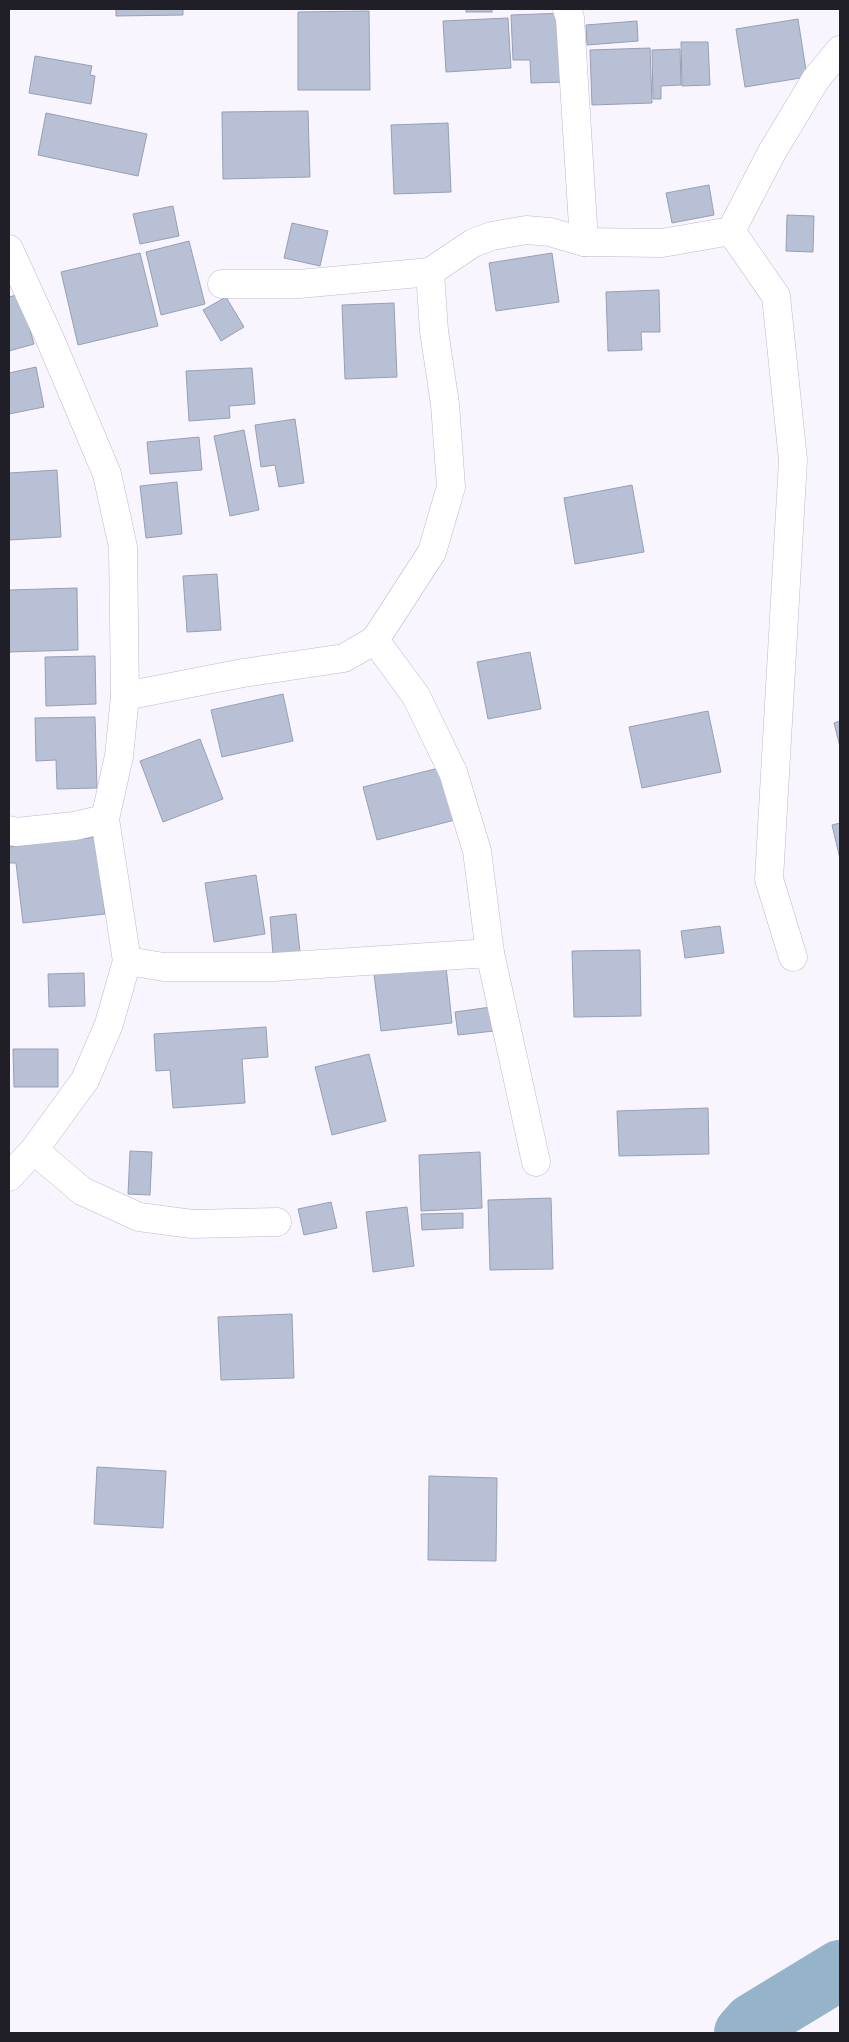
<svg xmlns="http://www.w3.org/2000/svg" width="849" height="2042" font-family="Barlow,sans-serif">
<rect width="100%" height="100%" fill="#f8f5fe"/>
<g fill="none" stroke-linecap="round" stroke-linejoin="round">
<path stroke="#95b4ca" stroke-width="60" d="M744 2033 753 2023 840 1970"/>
</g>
<g fill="#b8c0d6" stroke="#989fb5">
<path d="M116 9H183V15L116 16Z"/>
<rect x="466" y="9" width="26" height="3"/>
<path d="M369 11 370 90H298V12Z"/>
<path d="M565 13 567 82 531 83 530 60H513L511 15Z"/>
<path d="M508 18 511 68 446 72 443 21Z"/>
<path d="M798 19 807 77 745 87 736 29Z"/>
<path d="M637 21 638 41 587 45 586 25Z"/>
<path d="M681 42H708L710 85 682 86Z"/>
<path d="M650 48 652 103 592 105 590 50Z"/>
<path d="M680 49 681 85 661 86V99H653L652 50Z"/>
<path d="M35 56 92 66 90 75 95 76 91 104 29 93Z"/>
<path d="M308 111 310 177 223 179 222 112Z"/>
<path d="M46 113 147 134 138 176 38 155Z"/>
<path d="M448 123 451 192 394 194 391 125Z"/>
<path d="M709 185 714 215 672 223 666 193Z"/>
<path d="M173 206 179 236 140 244 133 214Z"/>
<path d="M787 215 814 216 813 252 786 251Z"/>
<path d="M292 223 328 231 320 266 284 258Z"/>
<path d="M189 241 205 304 161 315 146 252Z"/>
<path d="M140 253 158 326 78 345 61 272Z"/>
<path d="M552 253 559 302 496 311 489 263Z"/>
<path d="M659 290 660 332H641L642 350 608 351 606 292Z"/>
<path d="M20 294 34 344 9 351V297Z"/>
<path d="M226 297 244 327 221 341 203 310Z"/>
<path d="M394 303 397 377 345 379 342 305Z"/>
<path d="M36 367 44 407 9 414V373Z"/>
<path d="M252 368 255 404 229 406 230 418 189 421 186 371Z"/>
<path d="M295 419 304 483 279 487 275 465 261 467 255 425Z"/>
<path d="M244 430 259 510 230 516 214 436Z"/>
<path d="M199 437 202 470 150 474 147 442Z"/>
<path d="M57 470 61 537 9 540V473Z"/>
<path d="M177 482 182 534 146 538 140 486Z"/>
<path d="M632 485 644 552 575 564 564 498Z"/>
<path d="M217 574 221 630 187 632 183 576Z"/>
<path d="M77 588 78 650 9 652V590Z"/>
<path d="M530 652 541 709 488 719 477 662Z"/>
<path d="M95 656 96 704 46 706 45 657Z"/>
<path d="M283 694 293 741 222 757 211 710Z"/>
<path d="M708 711 721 772 642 788 629 727Z"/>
<path d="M95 717 97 788 57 789 56 760 36 761 35 718Z"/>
<path d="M840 721V747L834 723Z"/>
<path d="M200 739 223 799 163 822 140 761Z"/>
<path d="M443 767 455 820 377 840 363 787Z"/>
<path d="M840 823V859L832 825Z"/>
<path d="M96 837 105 914 23 923 16 863H9V847Z"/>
<path d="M256 875 265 934 214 942 205 883Z"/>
<path d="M296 914 300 952 273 955 270 917Z"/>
<path d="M720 926 724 953 685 958 681 931Z"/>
<path d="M640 950 641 1016 574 1017 572 951Z"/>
<path d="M446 966 452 1023 381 1031 374 974Z"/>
<path d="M84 973 85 1006 49 1007 48 974Z"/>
<path d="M491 1007 494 1031 458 1035 455 1012Z"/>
<path d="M266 1027 268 1057 242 1059 245 1103 173 1108 170 1070 156 1071 154 1034Z"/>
<path d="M13 1049H58V1087H14Z"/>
<path d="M369 1054 386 1121 332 1135 315 1067Z"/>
<path d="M708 1108 709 1154 619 1156 617 1111Z"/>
<path d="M130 1151 152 1152 150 1195 128 1194Z"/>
<path d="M480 1152 482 1208 421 1211 419 1155Z"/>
<path d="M551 1198 553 1269 490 1270 488 1200Z"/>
<path d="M331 1202 337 1228 304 1235 298 1209Z"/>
<path d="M407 1207 414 1266 373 1272 366 1212Z"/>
<path d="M463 1213V1228L422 1230 421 1214Z"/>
<path d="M292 1314 294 1378 221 1380 218 1317Z"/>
<path d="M97 1467 166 1471 163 1528 94 1524Z"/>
<path d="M429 1476 497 1478 496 1561 428 1560Z"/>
</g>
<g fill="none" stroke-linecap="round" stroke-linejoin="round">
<defs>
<g id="minor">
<path d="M567 9 570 18 584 242"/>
<path d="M731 231 776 296 793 460 769 879 793 957"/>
<path d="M222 284H299L430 272"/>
<path d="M375 640 416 696 453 772 477 851 490 953 536 1162"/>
<path d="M125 696 243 673 344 658 375 640 432 552 451 487 445 404 434 331 430 272 473 243 492 236 526 230 550 232 584 242 662 243 731 231 772 152 816 79 840 50"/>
<path d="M9 830 16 832 74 826 105 819"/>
<path d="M127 961 164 967H274L490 953"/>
<path d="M34 1150 82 1191 139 1217 192 1224 277 1222"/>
</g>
<path id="tertiary" d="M9 249 50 339 107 474 123 547 125 696 119 756 105 819 127 961 109 1024 85 1080 34 1150 9 1177"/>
</defs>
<use href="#minor" stroke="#bfb8ce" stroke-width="29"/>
<use href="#tertiary" stroke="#bfb8ce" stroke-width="29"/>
<use href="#minor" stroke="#fff" stroke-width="28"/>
<use href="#tertiary" stroke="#fff" stroke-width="28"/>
</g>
<rect width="849" height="2042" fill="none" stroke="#201e26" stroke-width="20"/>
</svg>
